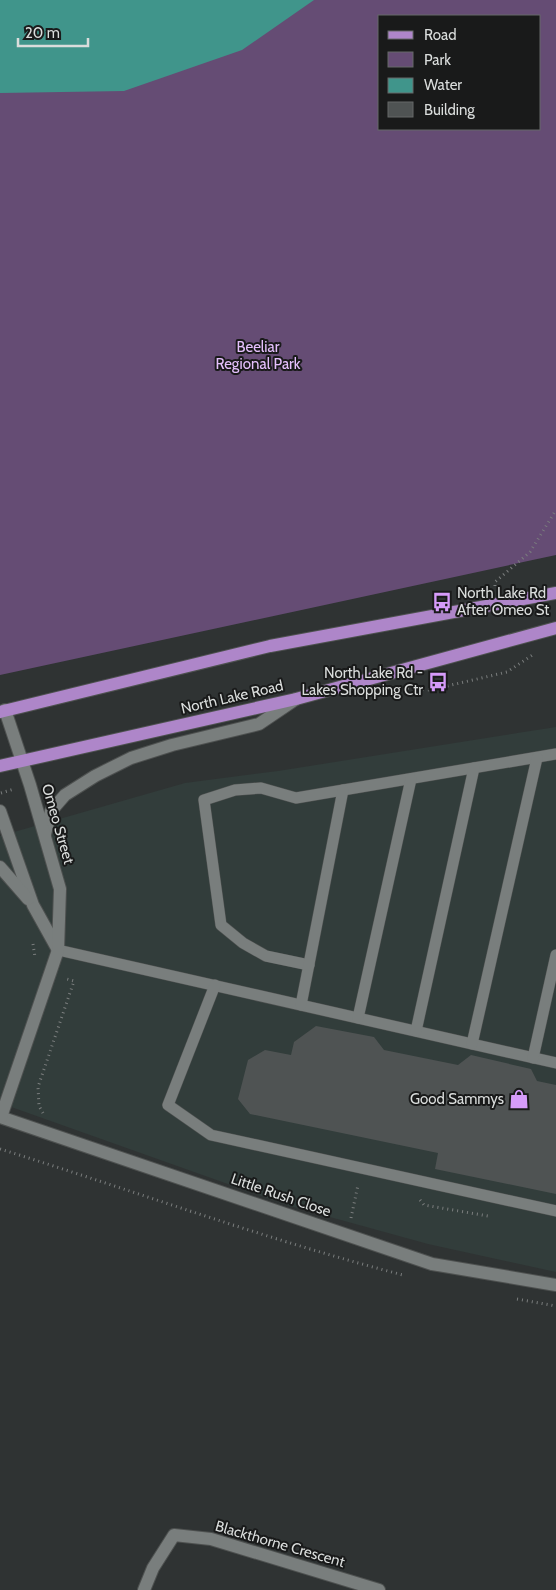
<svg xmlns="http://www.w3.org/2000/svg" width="556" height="1590" font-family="Cabin,sans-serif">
<rect width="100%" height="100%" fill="#2f3333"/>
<path fill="#323d3b" d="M556 727V1272L428 1244 290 1206 0 1103V836L185 783 278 771Z"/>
<path fill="#654c74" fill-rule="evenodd" d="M0 0H556V555L0 675ZM380 16H540V129H380Z"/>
<path fill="#40958b" d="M0 0H314L242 50 124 91 0 93Z"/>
<path fill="#4f5353" d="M316 1026 374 1037 384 1050 458 1065 471 1055 531 1069 537 1081 556 1085V1194L435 1169 438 1153 250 1114 238 1099 248 1060 265 1050 291 1055 294 1042Z"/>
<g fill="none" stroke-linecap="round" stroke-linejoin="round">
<defs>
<g id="lane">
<path d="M58 950 556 1063"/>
<path d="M309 965 266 956 243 943 221 925 204 800 235 790 261 788 296 798 556 754"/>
<path d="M215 985 168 1105 211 1135 556 1211"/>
<path d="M301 1005 343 790"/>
<path d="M358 1018 411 779"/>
<path d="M416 1031 474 768"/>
<path d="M472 1044 537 758"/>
<path d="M533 1058 556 955"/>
</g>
<g id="street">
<path d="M0 811 33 905 58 950"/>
<path d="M45 834 51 811 65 795 95 776 131 758 172 745 259 724 296 699"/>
<path d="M0 867 28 899"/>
<path d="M0 1117 432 1264 556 1285"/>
<path d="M1 1117 58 950 60 889 30 785 5 710"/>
<path d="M144 1590 153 1568 174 1535 211 1539 379 1590"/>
</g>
<g id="primary">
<path d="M0 712 270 646 556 593"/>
<path d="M0 766 296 699 556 628"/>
</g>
</defs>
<use href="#lane" stroke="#4e5150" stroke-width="12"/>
<use href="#street" stroke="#4e5150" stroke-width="14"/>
<use href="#primary" stroke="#4e5150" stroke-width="14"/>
<g stroke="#7b7e7e" stroke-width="3" stroke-dasharray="1 4" stroke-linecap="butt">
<path d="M495 586V582L530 552 556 510"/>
<path d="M408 688 430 690 507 672 534 654"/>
<path d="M1 793 14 789"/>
<path d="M33 944 35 957"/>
<path d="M43 1113 39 1106 38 1087 74 981 67 979"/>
<path d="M0 1149C135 1191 267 1240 403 1275"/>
<path d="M420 1200 424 1205 488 1216"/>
<path d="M351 1218 358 1185"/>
<path d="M517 1299 556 1306"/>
</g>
<use href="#lane" stroke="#797e7d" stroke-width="11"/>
<use href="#street" stroke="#797e7d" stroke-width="12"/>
<use href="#primary" stroke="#ae86c9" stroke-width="12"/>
</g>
<defs>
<symbol id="bus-bare" viewBox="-9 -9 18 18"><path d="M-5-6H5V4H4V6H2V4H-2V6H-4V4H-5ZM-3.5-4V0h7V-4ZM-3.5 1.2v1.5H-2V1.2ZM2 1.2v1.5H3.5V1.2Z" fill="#d69bfa" stroke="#191a1a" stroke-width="2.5" paint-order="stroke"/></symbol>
<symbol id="shop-bare" viewBox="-9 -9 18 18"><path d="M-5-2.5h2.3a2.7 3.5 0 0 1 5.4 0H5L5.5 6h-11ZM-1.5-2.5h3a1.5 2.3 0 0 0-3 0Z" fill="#d69bfa" stroke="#191a1a" stroke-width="2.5" paint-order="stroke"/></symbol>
</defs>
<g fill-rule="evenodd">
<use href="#bus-bare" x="428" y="588" width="28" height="28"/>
<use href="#bus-bare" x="424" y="668" width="28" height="28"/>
<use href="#shop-bare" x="505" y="1085" width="28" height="28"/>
</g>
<g text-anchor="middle" stroke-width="4" stroke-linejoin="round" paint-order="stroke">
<g font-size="15" fill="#e5c0fd" stroke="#191a1a">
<text x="258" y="352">Beeliar<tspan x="258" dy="17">Regional Park</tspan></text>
</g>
<g font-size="15" fill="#dadddc" stroke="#191a1a" text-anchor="end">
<text x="457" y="598" text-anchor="start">North Lake Rd<tspan x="457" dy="17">After Omeo St</tspan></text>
<text x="423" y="678">North Lake Rd -<tspan x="423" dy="17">Lakes Shopping Ctr</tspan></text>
<text x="504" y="1104">Good Sammys</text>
</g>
<g font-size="15" fill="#dadddc" stroke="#191a1a">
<text transform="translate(232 697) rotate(-13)" y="5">North Lake Road</text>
<text transform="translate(58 824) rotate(74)" y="5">Omeo Street</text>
<text transform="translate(281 1195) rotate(19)" y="5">Little Rush Close</text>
<text transform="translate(280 1544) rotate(16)" y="5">Blackthorne Crescent</text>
</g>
</g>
<rect x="378" y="15" width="162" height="115" fill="#191a1a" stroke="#666868"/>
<rect x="388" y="31" width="25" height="8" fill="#ae86c9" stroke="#666868"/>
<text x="424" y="40" font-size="15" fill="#dadddc">Road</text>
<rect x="388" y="52" width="25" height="15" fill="#654c74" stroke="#666868"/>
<text x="424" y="65" font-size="15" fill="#dadddc">Park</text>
<rect x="388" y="78" width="25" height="15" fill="#40958b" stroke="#666868"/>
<text x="424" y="90" font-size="15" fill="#dadddc">Water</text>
<rect x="388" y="102" width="25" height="15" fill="#4f5353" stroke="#666868"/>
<text x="424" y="115" font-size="15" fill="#dadddc">Building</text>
<path d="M18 38v8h70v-8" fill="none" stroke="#dadddc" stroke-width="2.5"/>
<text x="25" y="38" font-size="15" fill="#dadddc" stroke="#191a1a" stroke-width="4" paint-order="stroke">20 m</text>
</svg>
